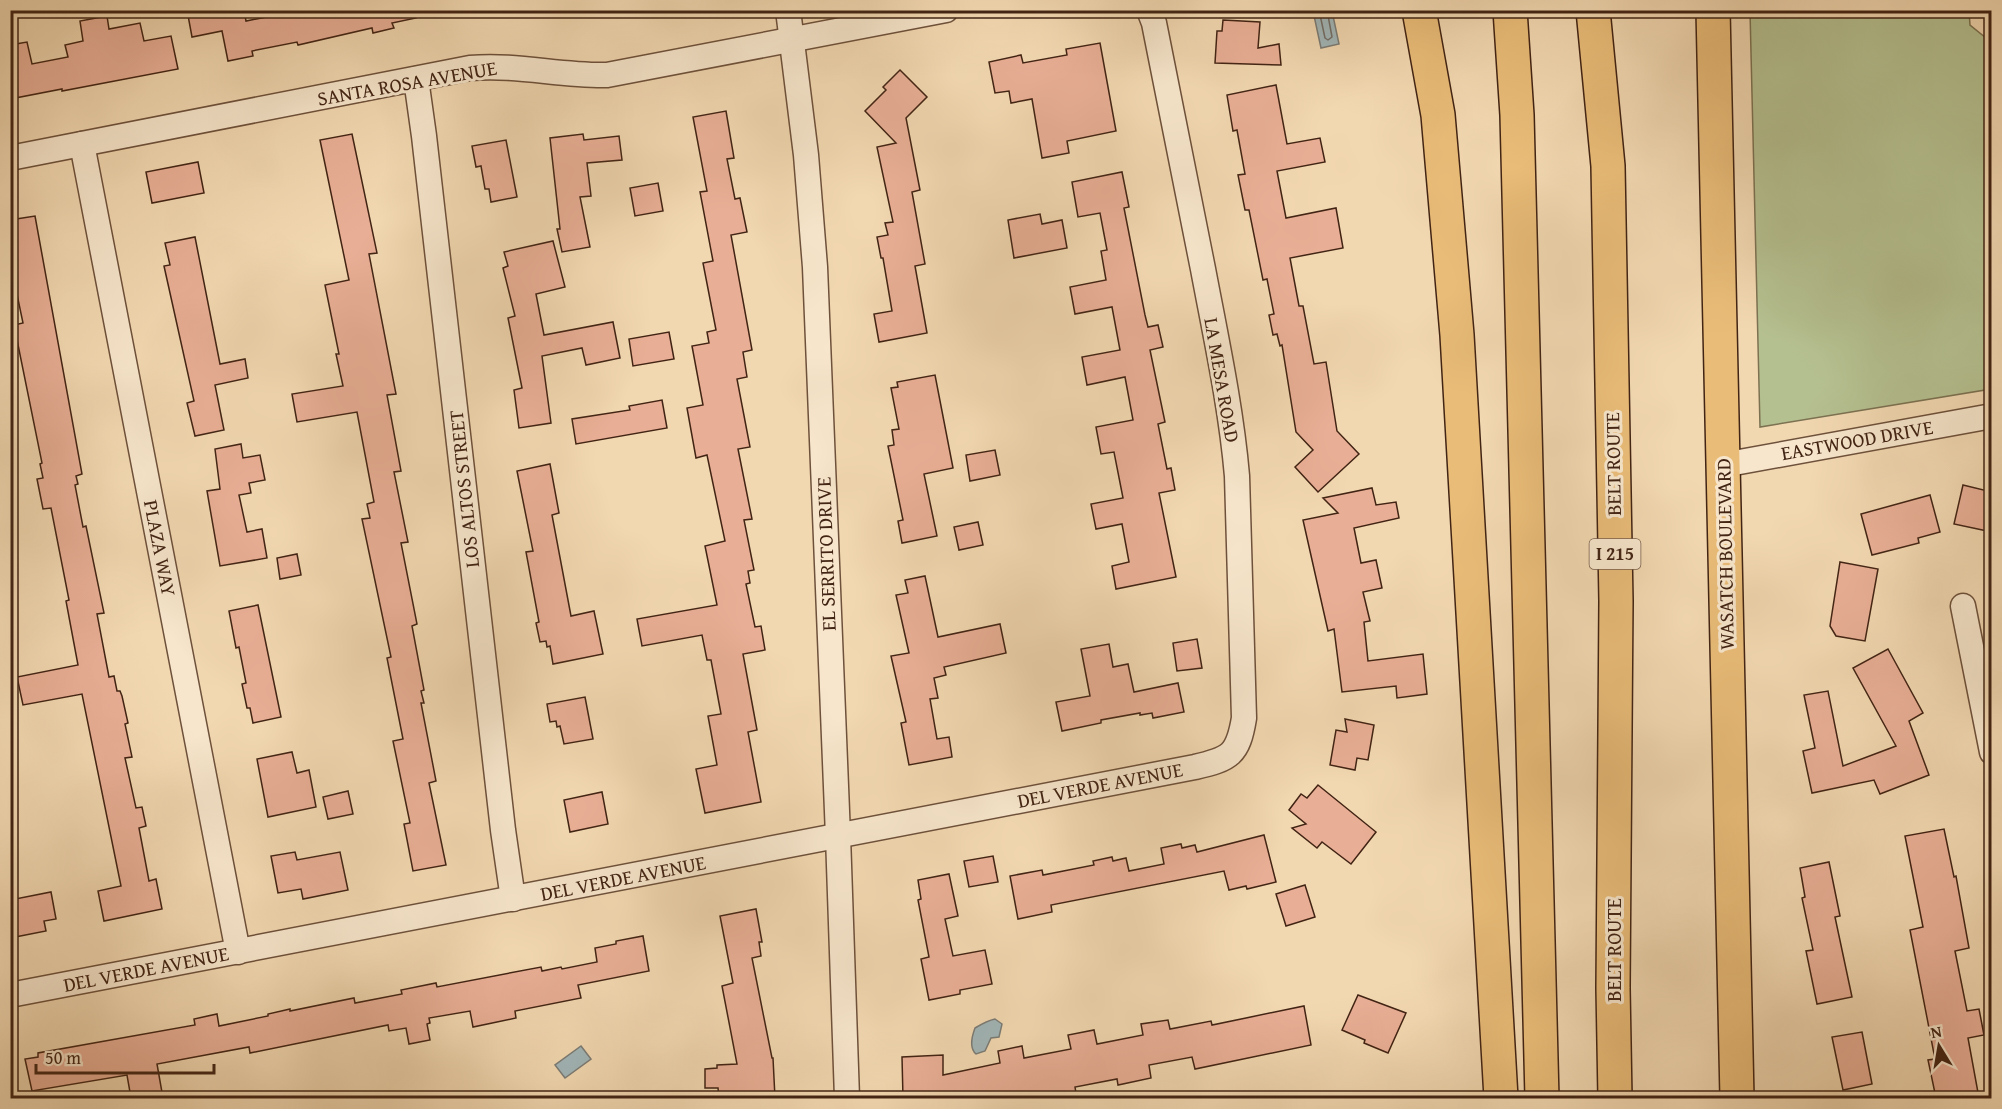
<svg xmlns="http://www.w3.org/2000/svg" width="2002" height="1109" font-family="'Gentium Book Plus',serif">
<rect width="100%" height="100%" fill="#f2d8b1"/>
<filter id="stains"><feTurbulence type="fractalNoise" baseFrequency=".00333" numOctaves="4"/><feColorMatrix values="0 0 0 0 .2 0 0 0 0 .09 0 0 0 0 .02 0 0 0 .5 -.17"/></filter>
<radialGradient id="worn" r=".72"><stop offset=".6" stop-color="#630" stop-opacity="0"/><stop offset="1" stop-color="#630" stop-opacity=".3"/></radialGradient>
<path fill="#b5c090" stroke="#7c7252" stroke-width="1.5" d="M1750 11H1969L1970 25 1991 42V389L1760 427Z"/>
<g fill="#a1b6b8" stroke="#7b7c76" stroke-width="1.5">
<path d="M1313 11H1332L1339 44 1321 48Z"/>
<path d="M995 1019 1002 1024 999 1037 991 1038 985 1051 976 1054C969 1048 972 1036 975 1028 980 1025 990 1020 995 1019Z"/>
<path d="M581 1046 591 1059 565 1078 555 1065Z"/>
</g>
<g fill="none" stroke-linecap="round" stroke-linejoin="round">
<path stroke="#726d66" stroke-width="1.5" d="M1319 10 1325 38 1328 40 1332 37 1327 10"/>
</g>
<g fill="#e9af96" stroke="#422414" stroke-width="1.5">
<path d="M187 10H244L246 21 302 10H415L416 18 392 23 394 28 373 33 372 28 298 45 297 42 252 51 253 56 228 61 222 31 192 37Z"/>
<path d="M107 16 109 29 140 23 144 41 171 36 178 69 62 91V89L10 99V45L27 42 32 64 68 57 65 45 83 41 80 21Z"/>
<path d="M1223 20 1260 22 1258 48 1279 44 1281 65 1215 63 1217 31H1222Z"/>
<path d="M1100 43 1116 131 1067 141 1069 153 1042 158 1032 99 1011 103 1009 91 995 93 989 62 1021 55 1023 63 1067 55 1066 49Z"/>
<path d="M900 70 927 97 906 118 920 190 912 192 925 264 915 266 927 333 879 342 874 314 892 311 883 258H881L877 237 888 235 885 223 893 222 877 147 896 143 865 111 886 90 883 87Z"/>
<path d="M1276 85 1287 144 1320 138 1325 162 1277 171 1286 218 1336 208 1343 248 1290 258 1299 306H1303L1314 364 1326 362 1337 431 1359 454 1318 492 1295 467 1313 450 1296 432 1282 345 1280 346 1277 334 1273 335 1269 315 1274 314 1267 279 1263 280 1249 210H1245L1238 175 1245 174 1237 130 1233 131 1227 95Z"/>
<path d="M726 111 734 158 727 159 735 199 740 198 747 232 731 235 752 350 743 352 747 377 737 379 750 447 738 449 752 519 744 520 754 570 748 571 750 583 746 584 755 627 761 626 765 650 743 654 757 730 748 732 761 802 705 813 696 769 717 765 708 716 721 714 711 660H707L702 635 642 646 637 619 717 605 705 546 725 541 707 455 696 458 687 408 703 405 692 346 709 343 707 332 716 330 703 263 713 261 700 192 707 191 693 117Z"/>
<path d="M352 134 377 253 369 254 396 394 387 395 401 471 394 472 408 542 401 543 417 624 412 626 424 690 421 691 424 703H421L436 781 429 783 446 865 413 871 404 824 410 823 393 741 403 739 387 658 391 657 362 519 370 518 367 504 374 502 357 412 297 422 292 394 343 386 336 354H339L325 285 349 280 320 140Z"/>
<path d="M583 134 584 140 619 136 622 160 587 163 591 196 580 197 590 247 562 252 557 229H560L550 138Z"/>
<path d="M506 140 517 197 491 202 489 189H485L481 166 476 167 472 146Z"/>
<path d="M198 162 204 193 152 203 146 172Z"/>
<path d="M1122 172 1129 207 1124 208 1145 315 1148 327 1158 325 1163 347 1150 350 1165 422 1158 424 1167 469 1171 468 1175 490 1159 493 1176 577 1116 589 1112 566 1129 562 1122 524 1096 529 1091 504 1123 498 1114 452 1101 454 1096 427 1133 420 1125 377 1087 385 1082 357 1120 350 1112 307 1075 314 1070 287 1106 280 1101 251 1107 250 1100 213 1078 217 1072 182Z"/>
<path d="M658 183 663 211 635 216 630 188Z"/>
<path d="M1040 214 1042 224 1062 220 1067 248 1014 258 1008 220Z"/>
<path d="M35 216 82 474 76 476 78 484 75 485 83 527 86 526 104 613 97 614 109 677 114 676 117 691H120L122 696 128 723 125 724 132 757 125 758 136 808 142 807 146 826 139 828 149 881 156 879 162 909 104 921 98 891 121 886 82 694 23 705 17 677 78 665 66 601 69 600 51 508 43 509 37 479 43 478 40 464 42 463 14 325 23 323 10 261V220Z"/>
<path d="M195 237 220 364 245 359 248 378 215 385 224 430 195 436 187 403 194 401 164 266 170 265 165 243Z"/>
<path d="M553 241 565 287 536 294 544 335 613 322 620 358 586 365 582 348 542 356 551 423 519 428 514 390 522 388 508 318 515 316 503 268 508 266 504 252Z"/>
<path d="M669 332 674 359 633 366 629 339Z"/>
<path d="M935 375 953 468 924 474 937 536 902 543 898 521 903 520 888 446 894 445 892 430 899 429 891 388 898 387 897 382Z"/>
<path d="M662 400 667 428 576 444 572 419 630 410 629 406Z"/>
<path d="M241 444 243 458 260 455 265 480 249 483 251 493 239 495 247 532 262 529 267 558 220 566 207 491 220 489 215 449Z"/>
<path d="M995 450 1000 475 970 481 966 455Z"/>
<path d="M550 464 559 513 552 515 571 616 594 611 603 654 553 664 550 646 547 647 546 641 540 642 536 623 539 622 526 552 533 551 517 471Z"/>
<path d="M1963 485 1992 492V532L1954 524Z"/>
<path d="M1372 488 1376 505 1396 502 1399 518 1354 528 1361 563 1376 560 1382 588 1363 592 1370 621 1364 622 1368 661 1423 654 1427 694 1397 698 1396 686 1342 692 1334 629 1328 631 1303 520 1338 513 1323 498Z"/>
<path d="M1930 495 1940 532 1918 538 1919 543 1872 555 1861 514Z"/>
<path d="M978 522 983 545 959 550 954 527Z"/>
<path d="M297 554 301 575 280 579 277 558Z"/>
<path d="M1840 562 1878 569 1865 641 1836 636 1830 626Z"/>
<path d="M925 576 938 637 1000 624 1006 653 944 667 946 675 934 678 938 698 930 699 937 739 949 737 952 757 909 765 901 723 906 722 891 656 909 653 896 595 908 593 905 580Z"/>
<path d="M258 605 281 717 253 723 250 708H247L242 684 246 683 239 647 236 648 229 611Z"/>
<path d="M1197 639 1202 668 1177 671 1173 643Z"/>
<path d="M1109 644 1113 667 1128 664 1134 692 1178 683 1184 712 1153 718 1152 713 1140 715V713L1101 720V723L1062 731 1056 702 1090 696 1081 649Z"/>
<path d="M1888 649 1923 713 1909 721 1929 775 1880 794 1874 780 1812 793 1803 751 1815 748 1804 695 1828 691 1843 766 1896 746 1853 668Z"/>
<path d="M585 697 593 739 564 744 560 726 557 727 556 721 550 722 547 704Z"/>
<path d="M1345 719 1374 725 1368 760 1357 758 1355 770 1330 765 1336 730 1347 732Z"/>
<path d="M292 752 297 773 309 770 316 807 268 817 257 759Z"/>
<path d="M1318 785 1376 832 1351 864 1322 842 1317 848 1292 828 1306 824 1289 810 1301 794 1307 798Z"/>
<path d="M348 791 353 814 328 819 323 797Z"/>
<path d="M602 792 608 824 570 832 564 800Z"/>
<path d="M1944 829 1954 877 1956 876 1969 948 1955 951 1967 1011 1979 1009 1984 1035 1968 1038 1979 1098H1936L1928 1060 1935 1059 1910 930 1923 927 1905 836Z"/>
<path d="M1264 835 1276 882 1247 889 1246 886 1229 890 1224 871 1051 905 1052 912 1018 919 1010 876 1042 870 1043 875 1094 865 1093 861 1112 857 1113 861 1126 858 1129 871 1164 864 1161 848 1181 844 1182 848 1195 845 1197 852Z"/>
<path d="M295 852 297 860 340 852 348 890 303 899 301 889 278 893 271 856Z"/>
<path d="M993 856 998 882 969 887 964 861Z"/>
<path d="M1829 862 1840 916 1835 917 1852 997 1817 1004 1806 951 1813 950 1802 898 1805 897 1800 868Z"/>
<path d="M949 874 958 916 945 919 953 956 985 950 992 984 960 990V994L929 1000 921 959 929 957 918 900 921 899 918 880Z"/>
<path d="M1305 885 1315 917 1286 926 1276 894Z"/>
<path d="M51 892 56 919 44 921 46 931 10 938V900Z"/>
<path d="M756 909 762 942H759L761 956 752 958 772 1058H773L775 1098H719L718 1088H705V1069L717 1068V1065L737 1064 722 986 733 983 720 916Z"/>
<path d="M643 936 649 971 578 985 581 998 515 1011 516 1018 473 1027 470 1011 429 1018 430 1023 427 1024 430 1040 409 1044 406 1028 389 1031 388 1025 250 1053 249 1047 157 1064 163 1098H131L127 1075 32 1091 25 1059 38 1057V1053L195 1025 194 1019 217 1014 219 1026 268 1016V1014L290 1009V1011L354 998 355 1003 402 994 401 990 436 983 437 987 541 967 542 971 561 967 562 969 597 962 595 948 616 944V941Z"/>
<path d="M1358 995 1406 1013 1388 1053 1364 1043 1365 1040 1342 1030Z"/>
<path d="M1304 1006 1311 1045 1195 1069 1192 1057 1149 1065 1151 1078 1118 1085 1117 1079 1075 1087 1076 1093 1046 1098 1045 1093 1020 1098H903L902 1057 943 1055V1075L1000 1063 998 1051 1022 1046 1024 1058 1071 1049 1068 1035 1094 1030 1097 1044 1143 1035 1141 1024 1168 1020 1170 1029 1211 1021 1212 1025Z"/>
<path d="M1862 1032 1872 1084 1843 1090 1832 1037Z"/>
</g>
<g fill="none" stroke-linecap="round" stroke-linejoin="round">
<defs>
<g id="minor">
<path d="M788 10 806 155 815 267 838 836 847 1098"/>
<path d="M416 79 424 136 503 830 513 899"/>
<path d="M82 144 238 952"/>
<path d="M10 158 470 68C517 64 560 76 607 75L946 10"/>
<path d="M1723 465 1992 416"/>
<path d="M1963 606 1992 752"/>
<path d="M10 995 1195 767C1230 759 1238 755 1244 718L1237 476C1231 407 1216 338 1203 269 1186 187 1170 105 1154 23L1149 10"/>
</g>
<path id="primary" d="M1713 10 1737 1098"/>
<g id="motorway">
<path d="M1419 10 1438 115 1457 335 1501 1098"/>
<path d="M1510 10 1517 115 1542 1098"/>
<path d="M1593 10 1608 166 1616 601 1613 988 1615 1098"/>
</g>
</defs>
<use href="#minor" stroke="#6e513b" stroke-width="27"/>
<use href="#primary" stroke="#422414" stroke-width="36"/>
<use href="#motorway" stroke="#422414" stroke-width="36"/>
<use href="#minor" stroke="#f7e6cc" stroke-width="24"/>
<use href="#primary" stroke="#e9bc78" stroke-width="33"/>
<use href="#motorway" stroke="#e9bc78" stroke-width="33"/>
</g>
<g text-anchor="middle" stroke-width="6" stroke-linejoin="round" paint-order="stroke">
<rect fill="#f7e6cc" stroke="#785e4b" stroke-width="1.5" x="1589.5" y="539" width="51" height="30" rx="4.5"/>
<g font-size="18" font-weight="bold" fill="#422414">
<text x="1615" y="560">I 215</text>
</g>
<g font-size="20" fill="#422414" stroke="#f7e6cc">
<text transform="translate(407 83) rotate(-10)" y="7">SANTA ROSA AVENUE</text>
<text transform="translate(1222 380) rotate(80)" y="7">LA MESA ROAD</text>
<text transform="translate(1857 440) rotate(-10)" y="7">EASTWOOD DRIVE</text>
<text transform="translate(1613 464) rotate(-91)" y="7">BELT ROUTE</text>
<text transform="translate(464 489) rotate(-96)" y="7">LOS ALTOS STREET</text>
<text transform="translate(160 548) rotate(79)" y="7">PLAZA WAY</text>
<text transform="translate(826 554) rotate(-92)" y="7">EL SERRITO DRIVE</text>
<text transform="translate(1725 554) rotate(-91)" y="7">WASATCH BOULEVARD</text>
<text transform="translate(1100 785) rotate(-11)" y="7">DEL VERDE AVENUE</text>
<text transform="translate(623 878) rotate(-11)" y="7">DEL VERDE AVENUE</text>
<text transform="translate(1614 950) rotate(-90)" y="7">BELT ROUTE</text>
<text transform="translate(146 969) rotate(-11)" y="7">DEL VERDE AVENUE</text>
</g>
</g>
<rect width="2002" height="1109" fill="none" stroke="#f2d8b1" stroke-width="36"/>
<rect x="12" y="12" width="1978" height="1085" fill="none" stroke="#422414" stroke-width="3"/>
<rect x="18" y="18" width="1966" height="1073" fill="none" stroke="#422414" stroke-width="1.5"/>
<g transform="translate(1939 1046) rotate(349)" stroke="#f7e6cc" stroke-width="4.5" paint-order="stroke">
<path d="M0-4.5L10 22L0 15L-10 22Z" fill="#422414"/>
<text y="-9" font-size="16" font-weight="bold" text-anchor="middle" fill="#422414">N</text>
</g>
<path d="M36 1064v9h178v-9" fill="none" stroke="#422414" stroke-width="3"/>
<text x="45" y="1064" font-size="18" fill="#422414" stroke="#f7e6cc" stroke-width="4.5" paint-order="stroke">50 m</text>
<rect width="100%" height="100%" filter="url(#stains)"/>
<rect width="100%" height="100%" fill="url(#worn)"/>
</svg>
